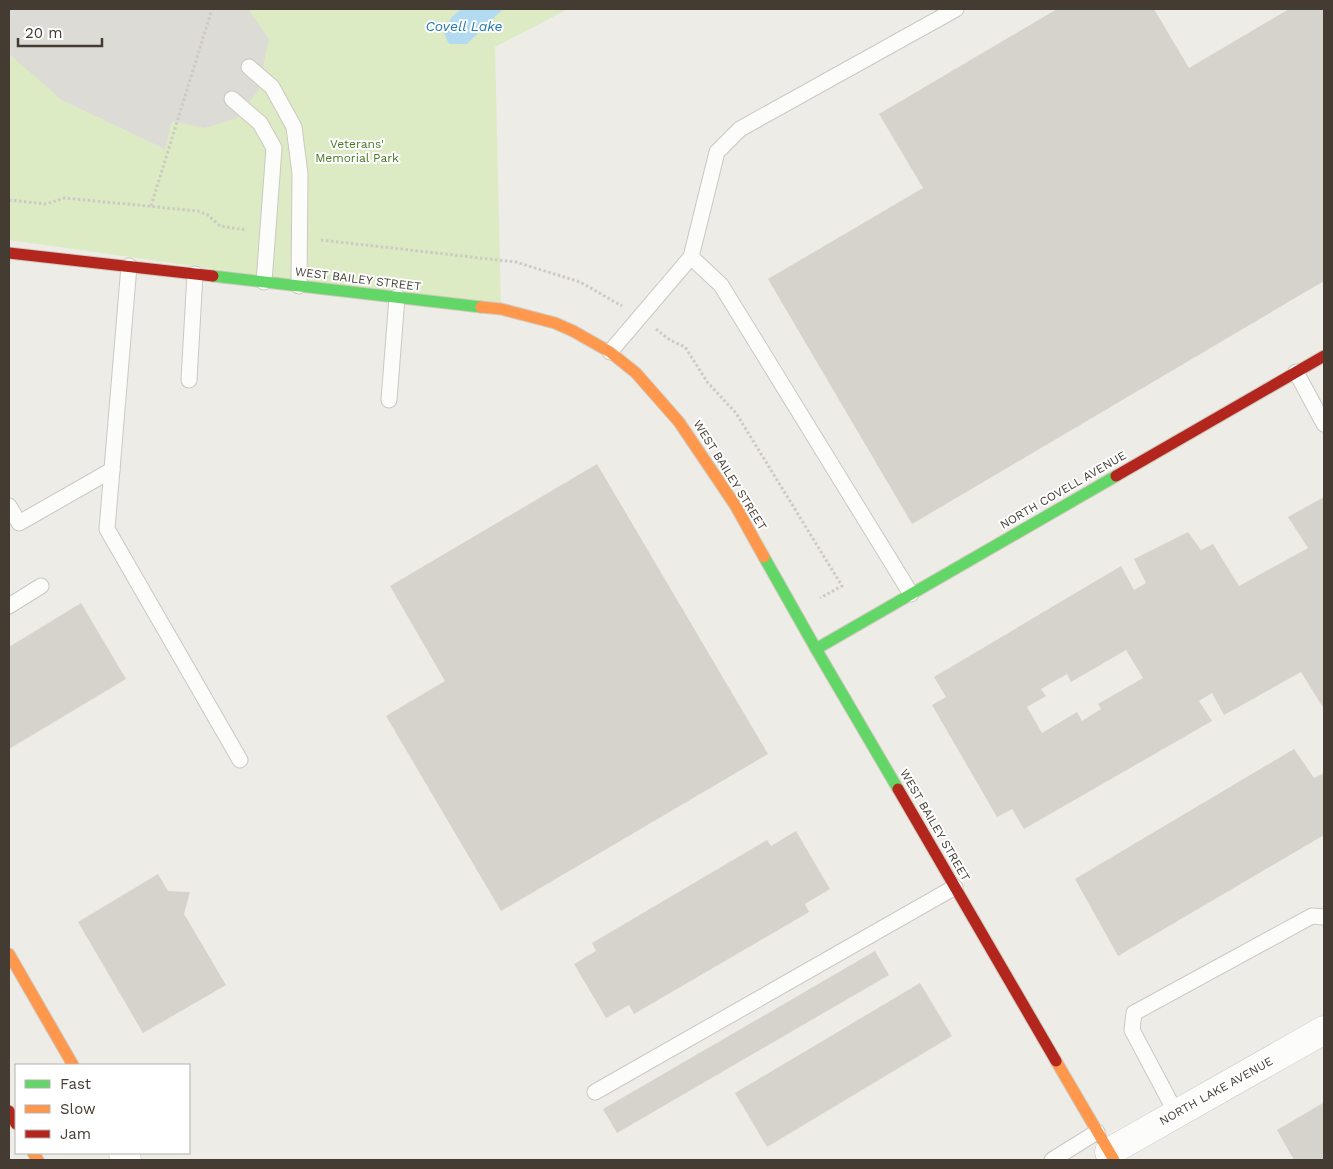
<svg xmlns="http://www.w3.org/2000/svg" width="1333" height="1169" font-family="'Work Sans',sans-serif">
<rect width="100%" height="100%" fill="#eeece6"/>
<path fill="#dcebc3" d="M9 9H568L495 47 501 309 9 240Z"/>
<path fill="#dddbd6" d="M9 9H248L269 39 258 91 237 118 205 128 172 121 165 149 62 100 9 54Z"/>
<path fill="#b2daf0" d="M461 9H503L467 44H449L443 31 452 17Z"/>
<g fill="#d6d3cd" fill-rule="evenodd">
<path d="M1057 9H1154L1189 68 1289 9H1324V281L912 524 768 279 923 188 879 114Z"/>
<path d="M597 464 768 754 501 911 386 716 445 681 390 586Z"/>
<path d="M1324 497V709L1301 672 1224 715 1212 693 1199 701 1212 721 1024 829 1012 809 997 817 932 705 946 697 934 677 1121 566 1134 590 1146 583 1134 559 1188 532 1201 550 1213 544 1239 586 1308 548 1288 517ZM1126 650 1143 678 1098 704 1101 709 1082 721 1077 712 1042 733 1027 707 1046 696 1041 689 1067 674 1071 682Z"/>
<path d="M81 603 126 679 9 749V647Z"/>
<path d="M1294 749 1314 778 1324 773V802L1323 803 1324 835 1118 956 1075 879Z"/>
<path d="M796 831 830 889 805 904 809 912 634 1014 629 1005 606 1018 574 964 596 951 592 943 767 840 771 846Z"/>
<path d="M158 874 168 891 190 892 184 914 226 985 143 1033 78 922Z"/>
<path d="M875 951 889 975 617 1133 603 1109Z"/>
<path d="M920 983 952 1036 767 1147 735 1093Z"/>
<path d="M1323 1103 1324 1106V1160H1294L1277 1130Z"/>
</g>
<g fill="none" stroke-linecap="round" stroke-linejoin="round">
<defs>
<g id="lane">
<path d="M249 67 272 87 294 127 300 174 299 286"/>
<path d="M232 99 260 123 274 148 264 282"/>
<path d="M691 257 721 285 911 594"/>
<path d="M129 266 107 529 240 760"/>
<path d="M610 352 691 257 717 152 740 129 956 9"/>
<path d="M1296 372 1324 424"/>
<path d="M189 380 195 274"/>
<path d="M389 400 397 297"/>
<path d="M9 506 19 523 112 470"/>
<path d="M9 606 41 586"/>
<path d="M595 1092 955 887"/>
<path d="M1176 1113 1132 1030 1134 1013 1312 916 1324 917"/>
<path d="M1052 1160 1097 1132"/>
</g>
<g id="street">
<path d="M1109 1152 1324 1030"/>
<path d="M123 1153 127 1160"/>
</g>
<g id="fast">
<path d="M213 276 481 307"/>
<path d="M764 557 816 649 898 789"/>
<path d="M816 649 1116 476"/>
</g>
<g id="slow">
<path d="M481 307 501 309 555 323 573 331 610 352 636 373 679 422 735 505 764 557"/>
<path d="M9 954 73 1065"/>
<path d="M1056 1061 1114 1160"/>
<path d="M33 1153 38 1160"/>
</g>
<g id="jam">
<path d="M9 253 213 276"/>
<path d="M1116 476 1324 356"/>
<path d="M898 789 1056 1061"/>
<path d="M9 1111 16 1124"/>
</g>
</defs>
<use href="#lane" stroke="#cbc8c2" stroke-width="17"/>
<use href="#street" stroke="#cbc8c2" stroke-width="29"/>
<use href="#fast" stroke="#cfcabd" stroke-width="13"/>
<use href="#slow" stroke="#cfcabd" stroke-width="13"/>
<use href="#jam" stroke="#cfcabd" stroke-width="13"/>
<g stroke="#cdcac5" stroke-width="3" stroke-dasharray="2.5 2.5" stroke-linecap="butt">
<path d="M9 200 46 204 65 198 198 211 208 215 220 226 246 230"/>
<path d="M151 206 212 9"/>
<path d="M321 240 516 262 580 282 622 306"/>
<path d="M656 329 670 340 685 347 708 383 736 413 842 586 820 598"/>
</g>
<use href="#lane" stroke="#fcfcfb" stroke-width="15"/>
<use href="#street" stroke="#fcfcfb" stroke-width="28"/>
<use href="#fast" stroke="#63d668" stroke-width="11"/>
<use href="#slow" stroke="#ff974d" stroke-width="11"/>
<use href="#jam" stroke="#b3261e" stroke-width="11"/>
</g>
<g text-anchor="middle" stroke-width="4" stroke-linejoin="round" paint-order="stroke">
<g font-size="12" fill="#467922" stroke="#fff">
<text x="357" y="148">Veterans'<tspan x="357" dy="14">Memorial Park</tspan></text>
</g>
<g font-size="12" fill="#443c32" stroke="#fff">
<text transform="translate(358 279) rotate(7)" y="4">WEST BAILEY STREET</text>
<text transform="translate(730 475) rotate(58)" y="4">WEST BAILEY STREET</text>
<text transform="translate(1063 490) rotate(-30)" y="4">NORTH COVELL AVENUE</text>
<text transform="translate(935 825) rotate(60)" y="4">WEST BAILEY STREET</text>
<text transform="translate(1216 1091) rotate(-29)" y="4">NORTH LAKE AVENUE</text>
</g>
<g font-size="14" font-style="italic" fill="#2379af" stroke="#fff">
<text x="464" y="31">Covell Lake</text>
</g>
</g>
<rect width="1333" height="1169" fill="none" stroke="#443c32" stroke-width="20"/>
<rect x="15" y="1064" width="175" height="90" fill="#ffffff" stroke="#b4b1ad"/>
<rect x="25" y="1080" width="25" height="8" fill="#63d668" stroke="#b4b1ad"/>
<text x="60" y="1089" font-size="15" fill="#443c32">Fast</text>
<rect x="25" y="1105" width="25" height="8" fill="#ff974d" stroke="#b4b1ad"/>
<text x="60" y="1114" font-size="15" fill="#443c32">Slow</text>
<rect x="25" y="1130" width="25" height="8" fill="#b3261e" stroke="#b4b1ad"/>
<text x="60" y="1139" font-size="15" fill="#443c32">Jam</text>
<path d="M18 38v8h84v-8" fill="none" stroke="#443c32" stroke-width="2.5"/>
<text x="25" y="38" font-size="15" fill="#443c32" stroke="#ffffff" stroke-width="4" paint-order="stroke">20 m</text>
</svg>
